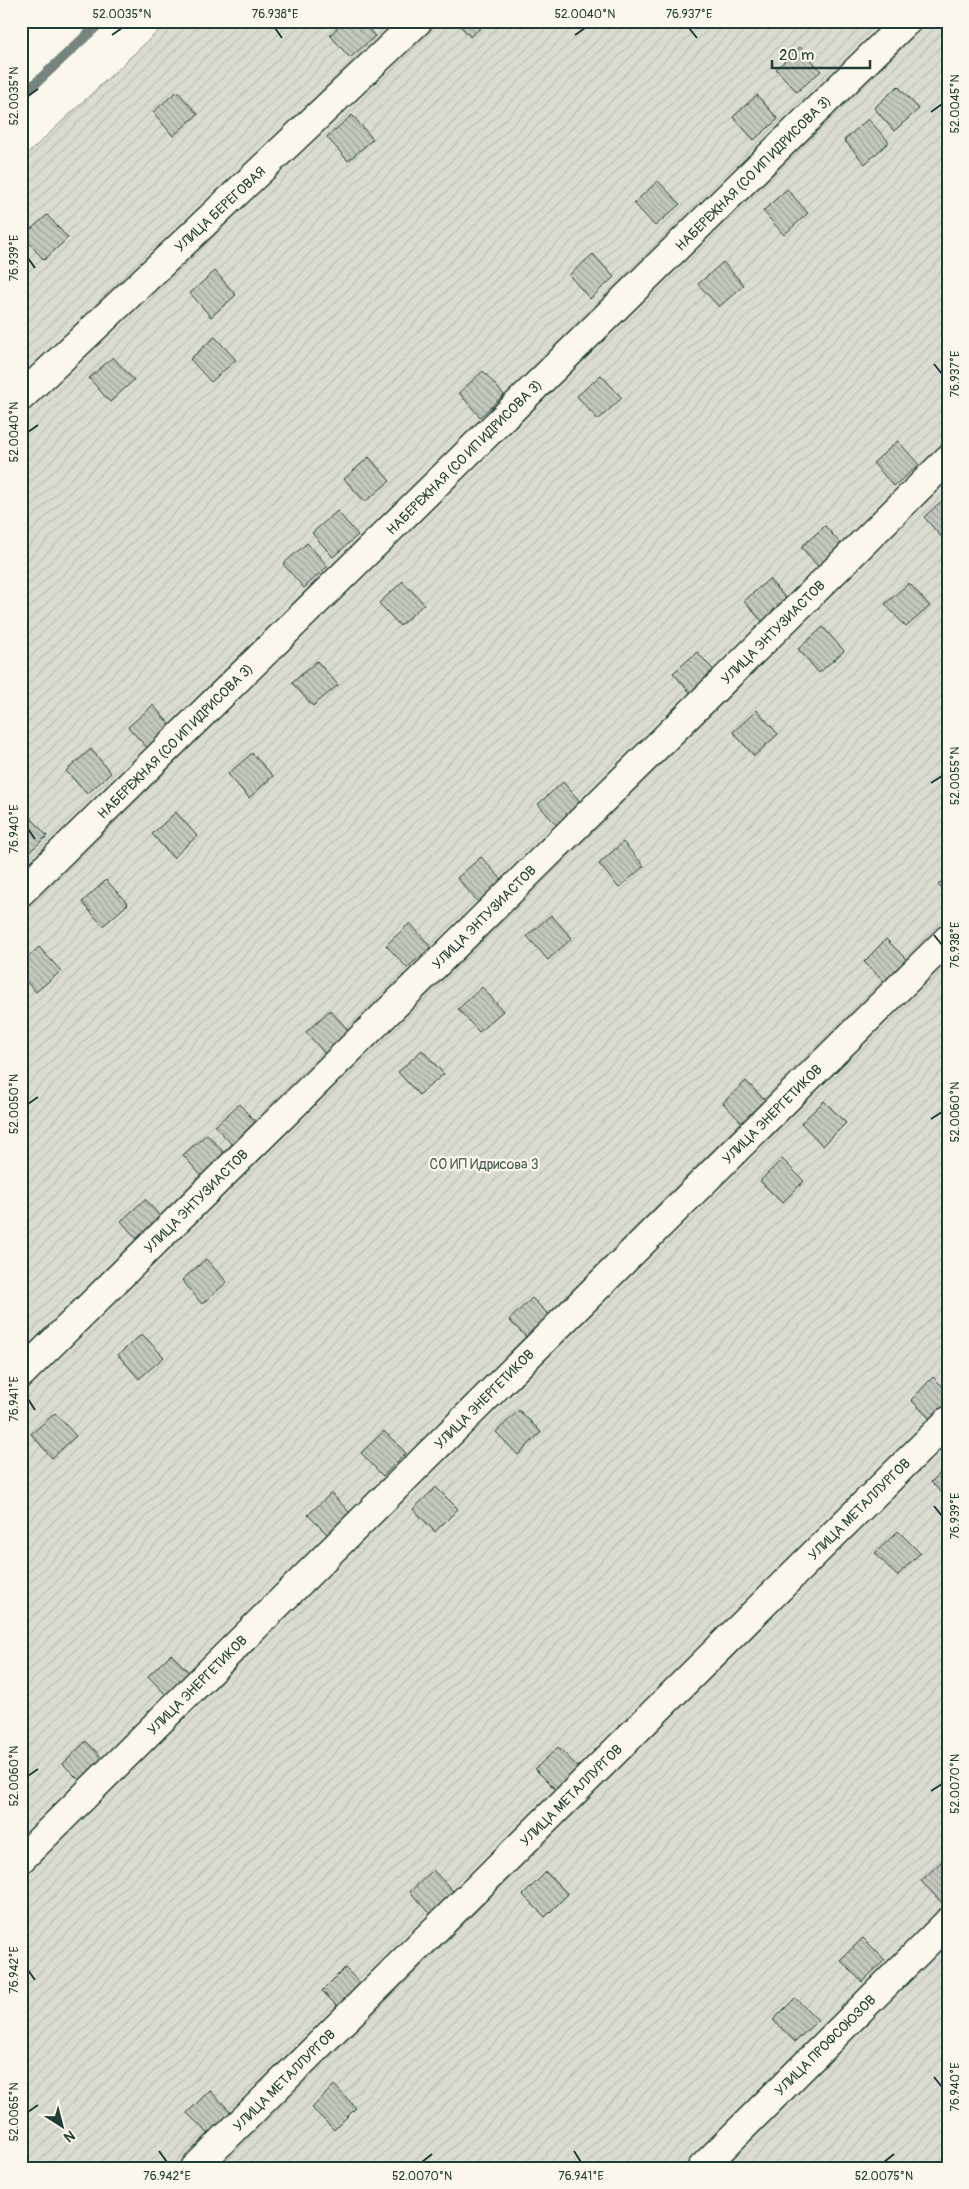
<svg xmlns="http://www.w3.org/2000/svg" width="969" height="2189" font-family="Pangolin,sans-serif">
<defs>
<pattern id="garden-furrows" width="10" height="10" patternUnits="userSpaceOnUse" patternTransform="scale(1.25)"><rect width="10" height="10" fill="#dbdcd1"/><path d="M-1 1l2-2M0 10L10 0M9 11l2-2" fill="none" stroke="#bcbeb4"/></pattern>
<pattern id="building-back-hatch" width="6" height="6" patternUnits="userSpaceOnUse" patternTransform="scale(1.25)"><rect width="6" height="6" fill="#c4c9be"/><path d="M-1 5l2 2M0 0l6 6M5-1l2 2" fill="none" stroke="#9fa49b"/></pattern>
</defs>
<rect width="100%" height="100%" fill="#fbf7ec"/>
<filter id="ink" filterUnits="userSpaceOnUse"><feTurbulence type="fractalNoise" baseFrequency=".02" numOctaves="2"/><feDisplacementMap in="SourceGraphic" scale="10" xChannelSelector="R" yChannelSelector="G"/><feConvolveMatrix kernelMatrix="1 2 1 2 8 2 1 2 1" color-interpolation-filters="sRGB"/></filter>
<g filter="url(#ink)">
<path fill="url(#garden-furrows)" stroke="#7d8c82" d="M169 21H948V2168H21V160Z"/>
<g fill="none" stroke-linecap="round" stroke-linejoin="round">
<path stroke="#74847b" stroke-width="10" d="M21 97 102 21"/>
</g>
<g fill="url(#building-back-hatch)" stroke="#1f3d34">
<path d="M345 21H362L375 36 350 58 330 35Z"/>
<path d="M456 21H489L470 37Z"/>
<path d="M800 47 821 71 797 92 776 69Z"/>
<path d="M898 86 919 109 894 131 874 108Z"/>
<path d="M177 91 198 114 173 136 153 112Z"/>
<path d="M757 95 778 119 754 140 733 117Z"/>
<path d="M352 115 373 139 348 161 327 137Z"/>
<path d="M868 119 889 142 865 164 844 140Z"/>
<path d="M658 181 680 204 655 226 634 203Z"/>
<path d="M787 189 808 213 784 235 763 211Z"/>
<path d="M47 215 68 238 44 260 23 236Z"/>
<path d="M593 254 614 277 590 299 569 275Z"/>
<path d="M723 262 744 285 719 307 698 284Z"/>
<path d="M215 271 236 295 211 317 190 293Z"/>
<path d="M215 337 236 360 211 382 190 359Z"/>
<path d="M113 357 134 380 110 402 89 378Z"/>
<path d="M483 371 504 395 480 417 459 393Z"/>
<path d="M601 375 622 398 598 420 577 396Z"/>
<path d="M898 441 919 465 894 486 873 463Z"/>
<path d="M369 457 390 481 365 502 344 479Z"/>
<path d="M948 495V538L945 541 924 517Z"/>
<path d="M337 511 358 535 333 557 312 533Z"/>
<path d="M825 526 846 550 822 571 801 547Z"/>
<path d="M307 543 328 566 304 588 283 564Z"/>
<path d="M769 579 790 603 765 625 744 601Z"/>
<path d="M403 581 424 604 400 626 379 603Z"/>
<path d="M909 583 930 606 906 627 885 604Z"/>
<path d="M823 627 844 651 819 673 798 649Z"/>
<path d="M697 652 718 675 693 696 673 673Z"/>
<path d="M317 661 338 685 313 706 292 683Z"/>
<path d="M153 705 174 729 149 750 128 727Z"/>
<path d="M757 710 778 734 754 756 733 732Z"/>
<path d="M91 749 111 773 87 794 66 771Z"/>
<path d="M252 753 273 776 249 798 228 774Z"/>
<path d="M563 782 584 806 559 828 538 804Z"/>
<path d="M26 812 47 836 23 858 21 817Z"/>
<path d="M176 812 197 836 173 858 152 834Z"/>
<path d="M623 842 644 866 619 888 599 864Z"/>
<path d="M481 857 502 880 478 902 457 878Z"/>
<path d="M948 875V895L938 885Z"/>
<path d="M106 880 128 904 103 926 82 902Z"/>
<path d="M551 915 572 938 548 960 527 936Z"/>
<path d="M410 923 431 947 407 968 386 945Z"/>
<path d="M886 939 908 961 886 983 864 962Z"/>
<path d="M39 947 61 971 36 992 21 976V963Z"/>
<path d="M482 987 503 1011 479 1032 458 1009Z"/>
<path d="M330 1010 351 1033 326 1055 306 1032Z"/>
<path d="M422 1050 444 1074 419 1095 398 1072Z"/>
<path d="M746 1081 768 1103 745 1126 723 1103Z"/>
<path d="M824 1101 846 1123 823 1146 801 1123Z"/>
<path d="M239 1104 260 1127 236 1149 215 1126Z"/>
<path d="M207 1134 228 1157 204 1179 183 1155Z"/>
<path d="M782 1159 804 1181 782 1203 760 1181Z"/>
<path d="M145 1199 166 1223 142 1245 121 1221Z"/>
<path d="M206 1259 227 1282 202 1304 182 1280Z"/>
<path d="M532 1298 554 1320 531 1342 509 1320Z"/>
<path d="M142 1334 164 1357 139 1379 118 1355Z"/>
<path d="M933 1377 948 1392V1407L933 1422 911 1400Z"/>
<path d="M519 1410 541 1432 518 1455 496 1432Z"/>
<path d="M55 1413 76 1436 52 1458 31 1434Z"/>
<path d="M384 1431 406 1453 383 1476 361 1453Z"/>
<path d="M948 1466V1499L931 1482Z"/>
<path d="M436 1487 458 1509 435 1532 413 1509Z"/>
<path d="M331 1493 352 1515 330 1537 308 1515Z"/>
<path d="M898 1531 920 1553 897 1576 875 1553Z"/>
<path d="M171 1654 193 1676 170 1699 148 1676Z"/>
<path d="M86 1741 108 1764 85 1786 63 1764Z"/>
<path d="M558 1747 580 1769 557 1791 535 1769Z"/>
<path d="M944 1859 948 1863V1899L943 1904 921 1881Z"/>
<path d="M433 1870 454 1892 432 1915 410 1892Z"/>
<path d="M546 1872 568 1894 545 1917 523 1895Z"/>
<path d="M863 1938 885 1960 862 1982 840 1960Z"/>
<path d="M345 1968 367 1990 344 2013 322 1991Z"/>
<path d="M795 1998 818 2020 795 2042 773 2020Z"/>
<path d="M334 2085 356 2108 334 2130 312 2108Z"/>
<path d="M210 2090 232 2113 210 2135 187 2113Z"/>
</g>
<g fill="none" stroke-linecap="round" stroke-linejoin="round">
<defs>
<g id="street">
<path d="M21 397 418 21"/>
<path d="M21 892 907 21"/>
<path d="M21 1374 948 459"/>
<path d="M21 1859 948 939"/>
<path d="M195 2168 948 1421"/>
<path d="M702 2168 948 1922"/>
</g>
</defs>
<use href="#street" stroke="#1f3d34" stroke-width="31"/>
<use href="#street" stroke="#fbf7ec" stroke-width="28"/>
</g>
</g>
<path fill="none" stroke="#1f3d34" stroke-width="2" d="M275 28 282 38M689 28 697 38M112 35 122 28M575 35 585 28M28 96 38 89M931 112 942 104M28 258 35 268M934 364 942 374M28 432 38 425M931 783 942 776M28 829 35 839M934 935 942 945M28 1104 38 1097M931 1119 942 1112M28 1399 35 1410M934 1506 942 1516M28 1776 38 1769M931 1791 942 1784M28 1970 35 1980M934 2077 942 2087M28 2112 38 2105M159 2151 167 2162M574 2151 581 2162M422 2162 432 2154M884 2162 894 2154"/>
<g text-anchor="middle" stroke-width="4.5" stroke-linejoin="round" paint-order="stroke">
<g font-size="14" fill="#1f3d34" stroke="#fbf7ec">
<text transform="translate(753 173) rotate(-45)" y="5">НАБЕРЕЖНАЯ (СО ИП ИДРИСОВА 3)</text>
<text transform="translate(220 209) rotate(-43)" y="5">УЛИЦА БЕРЕГОВАЯ</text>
<text transform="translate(464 457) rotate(-45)" y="5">НАБЕРЕЖНАЯ (СО ИП ИДРИСОВА 3)</text>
<text transform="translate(773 632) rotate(-45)" y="5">УЛИЦА ЭНТУЗИАСТОВ</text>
<text transform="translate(175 741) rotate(-45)" y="5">НАБЕРЕЖНАЯ (СО ИП ИДРИСОВА 3)</text>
<text transform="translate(484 917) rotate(-45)" y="5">УЛИЦА ЭНТУЗИАСТОВ</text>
<text transform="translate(772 1114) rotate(-45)" y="5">УЛИЦА ЭНЕРГЕТИКОВ</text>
<text transform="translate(196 1201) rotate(-45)" y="5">УЛИЦА ЭНТУЗИАСТОВ</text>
<text transform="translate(484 1399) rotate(-45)" y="5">УЛИЦА ЭНЕРГЕТИКОВ</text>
<text transform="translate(859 1509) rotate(-45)" y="5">УЛИЦА МЕТАЛЛУРГОВ</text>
<text transform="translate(197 1685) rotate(-45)" y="5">УЛИЦА ЭНЕРГЕТИКОВ</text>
<text transform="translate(571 1795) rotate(-45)" y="5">УЛИЦА МЕТАЛЛУРГОВ</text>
<text transform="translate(825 2045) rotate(-45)" y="5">УЛИЦА ПРОФСОЮЗОВ</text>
<text transform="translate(284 2080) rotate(-45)" y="5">УЛИЦА МЕТАЛЛУРГОВ</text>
</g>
<g font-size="14" fill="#455d53" stroke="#fbf7ec">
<text x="484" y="1169">СО ИП Идрисова 3</text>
</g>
</g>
<rect width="969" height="2189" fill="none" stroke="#fbf7ec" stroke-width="55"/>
<g transform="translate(62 2126) rotate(144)" stroke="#fbf7ec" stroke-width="4" paint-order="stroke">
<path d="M0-4L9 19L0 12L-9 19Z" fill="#1f3d34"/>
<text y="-8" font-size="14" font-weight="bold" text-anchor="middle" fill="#1f3d34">N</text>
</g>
<path d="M772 60v8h98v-8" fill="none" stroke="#1f3d34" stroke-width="2.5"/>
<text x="779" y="60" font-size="15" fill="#1f3d34" stroke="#fbf7ec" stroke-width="4" paint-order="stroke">20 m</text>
<rect x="28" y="28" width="914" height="2134" fill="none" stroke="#1f3d34" stroke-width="2"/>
<g font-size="12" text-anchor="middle" fill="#1f3d34">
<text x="122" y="18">52.0035°N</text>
<text x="275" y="18">76.938°E</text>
<text x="585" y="18">52.0040°N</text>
<text x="689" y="18">76.937°E</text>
<text transform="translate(14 96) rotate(-90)" y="4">52.0035°N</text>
<text transform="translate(955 104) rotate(-90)" y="4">52.0045°N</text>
<text transform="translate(14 258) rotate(-90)" y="4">76.939°E</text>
<text transform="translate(955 374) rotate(-90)" y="4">76.937°E</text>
<text transform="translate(14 432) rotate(-90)" y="4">52.0040°N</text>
<text transform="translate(955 776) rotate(-90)" y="4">52.0055°N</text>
<text transform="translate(14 829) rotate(-90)" y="4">76.940°E</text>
<text transform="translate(955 945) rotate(-90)" y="4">76.938°E</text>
<text transform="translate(14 1104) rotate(-90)" y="4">52.0050°N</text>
<text transform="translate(955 1112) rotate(-90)" y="4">52.0060°N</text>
<text transform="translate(14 1399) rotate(-90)" y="4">76.941°E</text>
<text transform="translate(955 1516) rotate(-90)" y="4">76.939°E</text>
<text transform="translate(14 1776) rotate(-90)" y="4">52.0060°N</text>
<text transform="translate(955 1784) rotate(-90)" y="4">52.0070°N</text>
<text transform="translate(14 1970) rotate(-90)" y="4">76.942°E</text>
<text transform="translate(955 2087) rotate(-90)" y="4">76.940°E</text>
<text transform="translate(14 2112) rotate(-90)" y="4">52.0065°N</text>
<text x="167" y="2180">76.942°E</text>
<text x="422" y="2180">52.0070°N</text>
<text x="581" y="2180">76.941°E</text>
<text x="884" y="2180">52.0075°N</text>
</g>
</svg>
